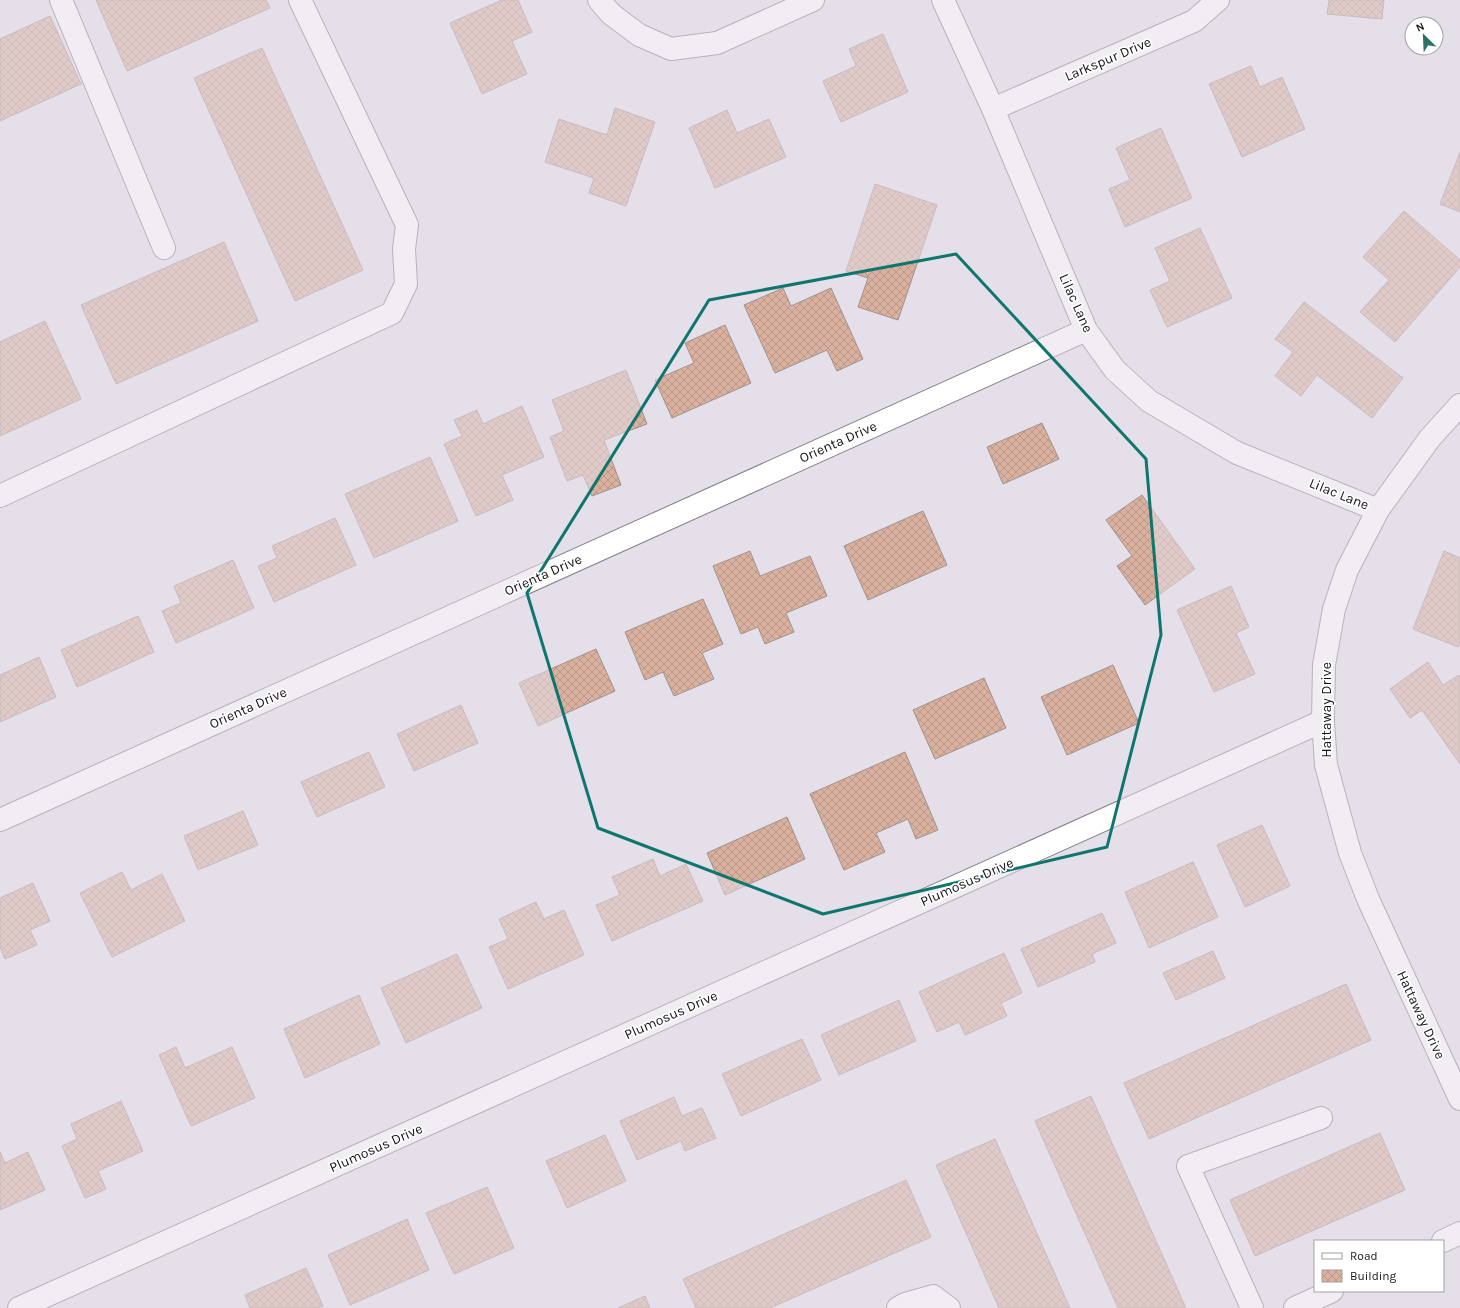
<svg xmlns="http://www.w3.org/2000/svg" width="1460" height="1308" viewBox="0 0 1460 1308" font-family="Karla,sans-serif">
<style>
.building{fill:url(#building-cross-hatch);stroke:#9f928d}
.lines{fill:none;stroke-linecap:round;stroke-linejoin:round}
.minor-casing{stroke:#837d87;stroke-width:24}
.minor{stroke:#fff;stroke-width:22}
.marked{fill:none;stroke:#0f766e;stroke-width:3;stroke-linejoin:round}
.labels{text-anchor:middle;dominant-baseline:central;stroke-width:3.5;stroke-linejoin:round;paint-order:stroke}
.street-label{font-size:14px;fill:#161418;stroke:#fff}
</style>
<defs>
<pattern id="building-cross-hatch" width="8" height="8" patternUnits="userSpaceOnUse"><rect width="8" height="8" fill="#dab19f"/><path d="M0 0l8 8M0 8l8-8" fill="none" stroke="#ba9788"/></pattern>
</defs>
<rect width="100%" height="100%" fill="#e5dfea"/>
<path class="building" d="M96 0H266L270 8 127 71Z
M502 0H518L532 32 512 41 527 74 482 94 450 23Z
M1329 0H1384L1382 19 1327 14Z
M50 16 81 84 0 121V39Z
M883 34 908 92 841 122 823 81 856 66 849 49Z
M262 48 363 270 295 301 194 78Z
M1251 66 1260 87 1282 77 1305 129 1242 157 1209 84Z
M615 108 655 122 626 206 589 193 594 178 545 162 559 119 607 135Z
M727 110 737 133 769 119 786 157 715 188 689 128Z
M1161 128 1192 198 1125 227 1109 189 1130 180 1116 148Z
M1460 152V212L1440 204Z
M875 184 937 205 898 320 858 307 868 278 846 271Z
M1404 211 1460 260V267L1395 342 1360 312 1389 280 1363 257Z
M1200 228 1232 298 1167 327 1150 290 1170 281 1155 248Z
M224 242 258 321 116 384 81 305Z
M783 288 791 306 831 288 863 359 837 371 827 350 775 373 744 305Z
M1304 302 1403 378 1372 418 1317 375 1301 396 1275 376 1293 352 1275 339Z
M45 321 81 399 0 436V342Z
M725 325 751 383 672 418 655 380 694 363 685 343Z
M626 370 647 424 604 440 621 485 592 496 583 475 567 481 550 437 564 431 552 400Z
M522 406 544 457 502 475 513 500 476 516 444 444 462 436 454 420 477 410 483 424Z
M1042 423 1059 459 1003 484 987 447Z
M430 457 458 521 374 558 345 494Z
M1142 495 1195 569 1145 605 1117 566 1132 556 1106 520Z
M923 511 947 565 868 600 844 546Z
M335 518 356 565 274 602 258 566 277 558 272 546Z
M750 551 760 576 810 556 827 596 786 613 794 632 765 644 758 627 741 634 713 566Z
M1444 551 1460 558V642L1458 647 1413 629Z
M233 560 254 608 176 643 162 611 181 603 174 586Z
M1231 586 1249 627 1236 633 1255 674 1214 692 1177 610Z
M703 599 723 644 702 653 714 679 674 696 663 672 645 680 625 632Z
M138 616 154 652 77 687 61 650Z
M596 649 615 691 538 726 519 683Z
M39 657 56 697 0 722V675Z
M1428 662 1443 685 1459 675 1460 677V764L1422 710 1410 718 1390 689Z
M1113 665 1139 723 1067 755 1041 697Z
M984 678 1006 728 935 759 913 710Z
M461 705 478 743 414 771 397 734Z
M369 752 385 787 317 817 301 782Z
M905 752 938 830 916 839 908 819 876 833 885 852 844 870 810 794Z
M243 811 258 845 198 870 184 836Z
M787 817 805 859 725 895 707 853Z
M1262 825 1290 886 1245 907 1217 845Z
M653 859 660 876 686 864 703 901 612 941 596 905 620 895 612 877Z
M1193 862 1218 917 1149 948 1125 892Z
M122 872 131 890 162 874 185 921 112 957 80 893Z
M33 883 50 921 30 930 37 945 5 959 0 947V898Z
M536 902 544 919 564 910 584 955 508 989 489 947 508 939 499 919Z
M1102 913 1116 943 1092 954 1095 962 1038 987 1021 949Z
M1213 951 1225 978 1176 1000 1163 973Z
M1004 953 1022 993 1001 1003 1007 1016 965 1035 959 1022 937 1032 919 992Z
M457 954 482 1008 406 1043 381 988Z
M1346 984 1371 1040 1149 1139 1124 1083Z
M359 995 380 1044 305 1078 284 1029Z
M899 1000 916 1041 839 1075 821 1035Z
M802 1039 821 1080 741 1116 722 1074Z
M176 1047 185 1068 232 1047 255 1098 191 1126 159 1055Z
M1091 1096 1186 1308H1118L1035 1121Z
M674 1097 682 1116 702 1108 716 1138 685 1151 681 1141 637 1160 620 1121Z
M121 1101 143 1151 98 1171 106 1189 85 1198 62 1146 77 1139 71 1124Z
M1380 1133 1405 1190 1255 1256 1230 1200Z
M605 1135 626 1181 567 1208 546 1161Z
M995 1139 1070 1308H999L936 1165Z
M0 1152 5 1163 28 1152 45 1190 0 1210Z
M906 1180 931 1237 770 1308H696L683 1279Z
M487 1187 514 1248 454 1274 426 1213Z
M407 1219 429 1270 350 1305 328 1255Z
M306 1268 323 1306 318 1308H250L245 1295Z
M645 1296 650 1308H618Z"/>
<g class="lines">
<g class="minor-casing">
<path id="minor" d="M61 0 164 248
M599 0 611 14 639 35 671 49 717 43 813 0
M943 0 993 109 1086 330 1115 370 1149 401 1237 453 1378 510
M993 109 1194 21 1218 0
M1460 405 1430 438 1378 510 1347 570 1334 609 1324 665 1323 721 1326 765 1350 853 1368 899 1460 1099
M0 496 392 313 406 284 404 249 407 225 300 0
M0 820 1086 330
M1443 1241 1460 1233
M19 1308 1323 721
M898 1308 905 1304 933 1296 949 1308
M1252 1308 1188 1166 1321 1118
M1295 1308 1332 1291"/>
</g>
<use href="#minor" class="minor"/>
</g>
<path d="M0 0H1460V1308H0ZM956 254 1146 459 1161 635 1107 847 823 914 598 828 527 593 709 300Z" fill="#e5dfea" fill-opacity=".55" fill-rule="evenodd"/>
<path class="marked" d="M956 254 1146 459 1161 635 1107 847 823 914 598 828 527 593 709 300Z"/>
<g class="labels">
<g class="street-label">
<text transform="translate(1108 59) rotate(-23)">Larkspur Drive</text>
<text transform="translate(1076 303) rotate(66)">Lilac Lane</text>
<text transform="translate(838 442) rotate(-24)">Orienta Drive</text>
<text transform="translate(1339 494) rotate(22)">Lilac Lane</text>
<text transform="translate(543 575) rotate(-24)">Orienta Drive</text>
<text transform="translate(248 708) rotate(-24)">Orienta Drive</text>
<text transform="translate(1326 710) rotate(-90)">Hattaway Drive</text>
<text transform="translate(967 882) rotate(-24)">Plumosus Drive</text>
<text transform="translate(671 1015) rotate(-24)">Plumosus Drive</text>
<text transform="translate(1421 1015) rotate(65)">Hattaway Drive</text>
<text transform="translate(376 1148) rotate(-24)">Plumosus Drive</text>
</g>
</g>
<rect x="1314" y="1240" width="130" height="52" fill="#ffffff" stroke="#a2a1a3"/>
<rect x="1322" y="1253" width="20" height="6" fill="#ffffff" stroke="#a2a1a3"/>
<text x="1350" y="1260" font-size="12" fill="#161418">Road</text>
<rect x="1322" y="1270" width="20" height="12" fill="url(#building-cross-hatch)" stroke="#a2a1a3"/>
<text x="1350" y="1280" font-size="12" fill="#161418">Building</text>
<g transform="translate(1424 36) rotate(336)"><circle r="19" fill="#ffffff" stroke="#a2a1a3"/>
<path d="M0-3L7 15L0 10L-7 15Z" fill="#2c7165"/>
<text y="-6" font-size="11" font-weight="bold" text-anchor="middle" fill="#161418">N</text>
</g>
</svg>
